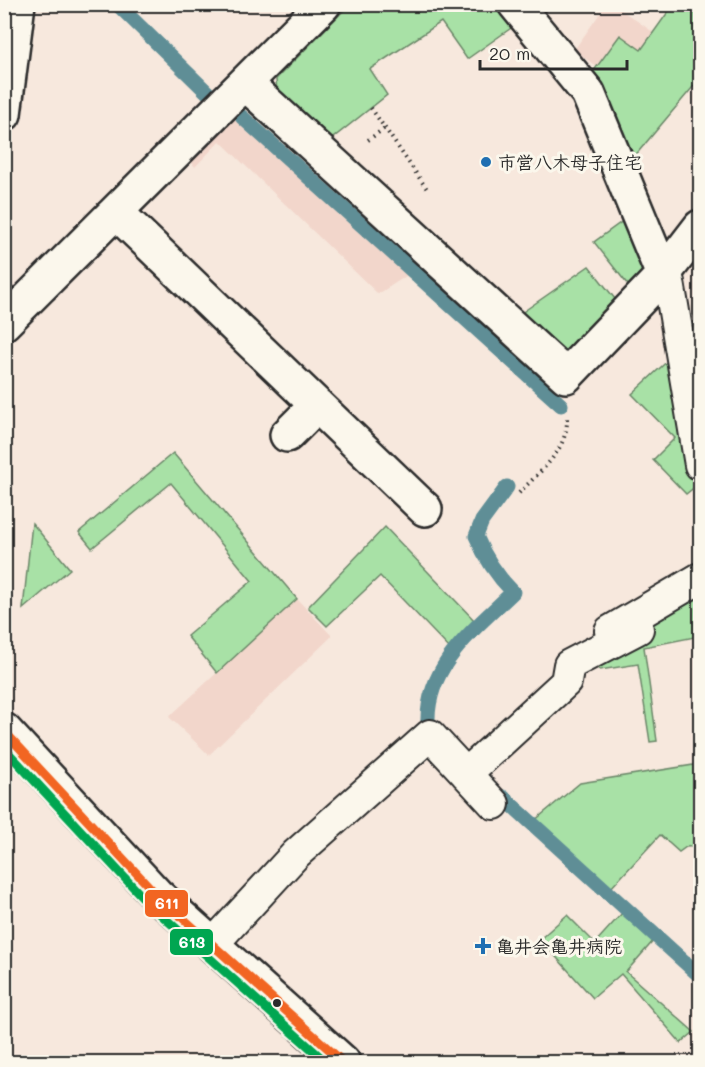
<svg xmlns="http://www.w3.org/2000/svg" width="705" height="1067" viewBox="0 0 705 1067" font-family="Mali,'Klee One',sans-serif">
<style>
.built{fill:#f2d6cb}
.green{fill:#a8e1a6;stroke:#6a8668;stroke-width:1.5}
.lines{fill:none;stroke-linecap:round;stroke-linejoin:round}
.stream{stroke:#5f8e96;stroke-width:15}
.service-casing{stroke:#2b2b2b;stroke-width:34}
.minor-casing{stroke:#2b2b2b;stroke-width:38}
.tertiary-casing{stroke:#2b2b2b;stroke-width:38}
.path{stroke:#2b2b2b;stroke-width:4;stroke-dasharray:1.5 4.5;stroke-linecap:butt}
.service{stroke:#fbf7ec;stroke-width:30}
.minor{stroke:#fbf7ec;stroke-width:33}
.tertiary{stroke:#fbf7ec;stroke-width:33}
.bus-1-casing{stroke:#fbf7ec;stroke-width:14}
.bus-2-casing{stroke:#fbf7ec;stroke-width:14}
.bus-1{stroke:#f26522;stroke-width:9}
.bus-2{stroke:#00a651;stroke-width:9}
.poi-dot{fill:#1f6fb2;stroke:#fbf7ec;stroke-width:2}
.bus-dot{fill:#2b2b2b;stroke:#fbf7ec;stroke-width:2}
.labels{text-anchor:middle;dominant-baseline:central;stroke-width:6;stroke-linejoin:round;paint-order:stroke}
.poi-label{font-size:18px;font-weight:bold;fill:#2b2b2b;stroke:#fbf7ec;text-anchor:start}
.line-badge{stroke:#fbf7ec;stroke-width:2}
.badge-label{font-size:16px;text-anchor:middle;font-weight:bold;fill:#fff}
</style>
<rect width="100%" height="100%" fill="#f7e8dd"/>
<filter id="ink" filterUnits="userSpaceOnUse"><feTurbulence type="fractalNoise" baseFrequency=".0167" numOctaves="2"/><feDisplacementMap in="SourceGraphic" scale="12" xChannelSelector="R" yChannelSelector="G"/><feConvolveMatrix kernelMatrix="1 2 1 2 8 2 1 2 1" color-interpolation-filters="sRGB"/></filter>
<g filter="url(#ink)">
<path class="built" d="M606 5H614L653 32 641 50 619 36 597 67 574 50Z
M230 118 240 119 411 273 378 294 220 141 195 167 189 159Z
M297 599 332 636 209 755 169 717Z"/>
<path class="green" d="M349 5H492L514 26 467 59 441 22 370 69 387 95 329 141 277 96 276 79Z
M673 5H700V56L698 81 628 164 590 76 620 35 641 50Z
M627 218 649 273 632 290 594 242Z
M589 266 619 304 575 352H554L517 316Z
M674 355 696 486 686 494 653 460 675 438 632 394Z
M173 453 297 599 217 673 187 636 252 581 171 483 92 548 79 532Z
M32 523 70 569 23 609Z
M385 527 476 622 451 650 380 576 327 626 308 607Z
M700 590V636L644 647 657 741 650 742 638 664 600 670 593 663 638 623Z
M700 764V846L686 847 679 852 660 835 610 889 534 821 580 783Z
M624 911 655 939 626 972 694 1032 681 1043 621 974 593 998 540 939 567 915 595 943Z"/>
<g class="lines">
<path class="stream" d="M117 4 210 95
M242 117 561 405
M428 723C426 665 476 628 513 592 496 575 485 558 476 536L482 521 507 487
M503 797 700 976"/>
<g class="service-casing">
<path id="service" d="M663 275 669 282 700 465
M610 631 700 578
M466 774 566 682 569 665 638 629
M212 945 296 854 430 735 494 804"/>
</g>
<g class="minor-casing">
<path id="minor" d="M245 83 566 376 663 275 588 93 515 4
M4 114 18 4
M116 212 425 509
M663 275 700 227
M4 323 324 4
M287 435 317 405"/>
</g>
<g class="tertiary-casing">
<path id="tertiary" d="M4 730 157 895 343 1062"/>
</g>
<path class="path" d="M371 108 427 189
M368 140 385 128
M519 493C540 471 568 451 567 418"/>
<use href="#service" class="service"/>
<use href="#minor" class="minor"/>
<use href="#tertiary" class="tertiary"/>
<g class="bus-1-casing">
<path id="bus-1" d="M4 731 157 895 343 1062"/>
</g>
<g class="bus-2-casing">
<path id="bus-2" d="M4 748 149 904 326 1062"/>
</g>
<use href="#bus-1" class="bus-1"/>
<use href="#bus-2" class="bus-2"/>
</g>
</g>
<g class="poi-dot">
<circle cx="486" cy="162" r="6"/>
<path d="M480 937h6v6h6v6h-6v6h-6v-6h-6v-6h6z"/>
</g>
<circle class="bus-dot" cx="277" cy="1003" r="5"/>
<g class="labels">
<g class="poi-label">
<text x="498" y="162">市営八木母子住宅</text>
<text x="496" y="946">亀井会亀井病院</text>
</g>
</g>
<g class="line-badge">
<rect x="144" y="889" width="45" height="29" rx="6" fill="#f26522"/>
<rect x="169" y="928" width="45" height="28" rx="6" fill="#00a651"/>
</g>
<g class="badge-label">
<text x="167" y="909">611</text>
<text x="192" y="948">613</text>
</g>
<rect width="705" height="1067" fill="none" stroke="#fbf7ec" stroke-width="24"/>
<rect x="12" y="12" width="681" height="1043" fill="none" stroke="#2b2b2b" stroke-width="2" filter="url(#ink)"/>
<path d="M480 60v9h147v-9" fill="none" stroke="#2b2b2b" stroke-width="3"/>
<text x="489" y="60" font-size="18" fill="#2b2b2b" stroke="#fbf7ec" stroke-width="4.5" paint-order="stroke">20 m</text>
</svg>
